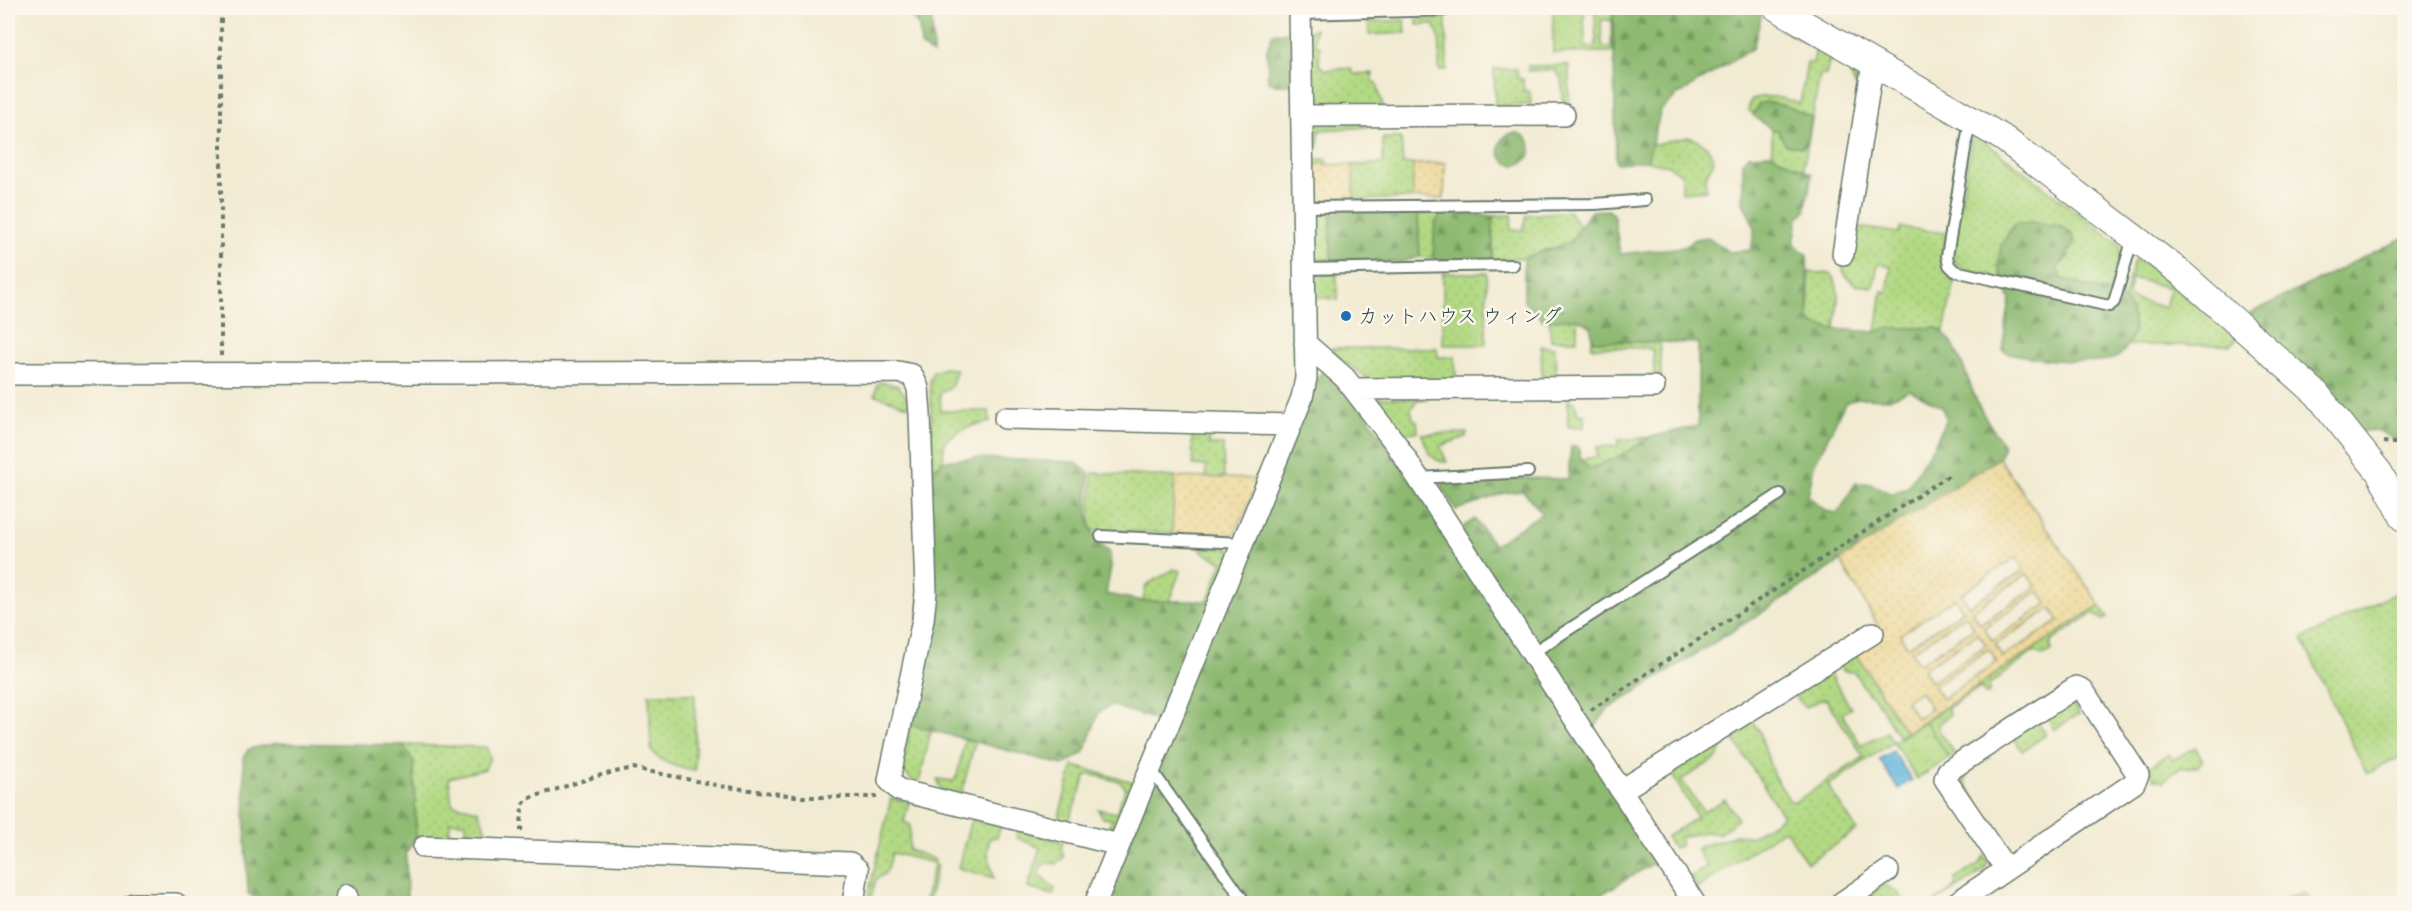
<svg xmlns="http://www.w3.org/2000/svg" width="2412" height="911" viewBox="0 0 2412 911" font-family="Sriracha,'Klee One',sans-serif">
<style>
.grass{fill:url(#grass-dots);stroke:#688b5c;stroke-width:1.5;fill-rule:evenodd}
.forest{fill:url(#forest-firs);stroke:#567b52;stroke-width:1.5;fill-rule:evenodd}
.sand{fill:url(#sand-dots);stroke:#868c69;stroke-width:1.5;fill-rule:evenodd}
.park{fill:url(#park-crowns);stroke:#688b5c;stroke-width:1.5}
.water{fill:#5db4da;stroke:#3e7887;stroke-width:1.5}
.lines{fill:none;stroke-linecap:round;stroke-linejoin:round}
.service-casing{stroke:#697a6c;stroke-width:14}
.minor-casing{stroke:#697a6c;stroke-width:24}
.tertiary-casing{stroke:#697a6c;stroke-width:28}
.path{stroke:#697a6c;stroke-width:4;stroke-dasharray:4.5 4.5;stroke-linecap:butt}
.service{stroke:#fff;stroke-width:10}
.minor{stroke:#fff;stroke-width:21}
.tertiary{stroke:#fff;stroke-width:26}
.poi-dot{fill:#1f6fb2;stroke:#fbf7ec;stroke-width:2}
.labels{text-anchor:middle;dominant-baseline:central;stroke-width:5;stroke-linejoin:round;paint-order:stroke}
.poi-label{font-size:20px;fill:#1f3d34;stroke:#fbf7ec;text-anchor:start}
</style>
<defs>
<pattern id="grass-dots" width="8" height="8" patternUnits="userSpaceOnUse" patternTransform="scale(1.5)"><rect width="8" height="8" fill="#b2d983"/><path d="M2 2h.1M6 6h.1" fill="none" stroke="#99bb72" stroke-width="1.8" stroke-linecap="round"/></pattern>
<pattern id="forest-firs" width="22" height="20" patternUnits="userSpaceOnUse" patternTransform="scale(1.5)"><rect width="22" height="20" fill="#8db971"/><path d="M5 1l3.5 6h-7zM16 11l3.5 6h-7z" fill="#73985e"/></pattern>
<pattern id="sand-dots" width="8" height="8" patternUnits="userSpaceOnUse" patternTransform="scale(1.5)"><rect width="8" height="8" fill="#eeda9e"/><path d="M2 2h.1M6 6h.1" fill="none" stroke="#ccbc89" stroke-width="1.8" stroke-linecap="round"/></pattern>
<pattern id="park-crowns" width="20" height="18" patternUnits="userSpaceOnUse" patternTransform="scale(1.5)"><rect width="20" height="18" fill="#b2d983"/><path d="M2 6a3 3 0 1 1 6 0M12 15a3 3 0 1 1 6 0" fill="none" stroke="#99bb72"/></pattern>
</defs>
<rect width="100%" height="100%" fill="#fbf7ec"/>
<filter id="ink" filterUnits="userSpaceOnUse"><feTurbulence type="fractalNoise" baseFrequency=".0167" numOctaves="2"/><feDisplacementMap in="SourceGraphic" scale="12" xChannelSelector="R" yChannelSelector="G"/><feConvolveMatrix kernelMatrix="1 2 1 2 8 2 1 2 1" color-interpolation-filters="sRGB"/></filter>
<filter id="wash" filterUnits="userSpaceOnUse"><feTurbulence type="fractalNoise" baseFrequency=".008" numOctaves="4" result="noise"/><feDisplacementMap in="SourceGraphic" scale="24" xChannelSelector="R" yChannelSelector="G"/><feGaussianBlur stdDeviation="1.35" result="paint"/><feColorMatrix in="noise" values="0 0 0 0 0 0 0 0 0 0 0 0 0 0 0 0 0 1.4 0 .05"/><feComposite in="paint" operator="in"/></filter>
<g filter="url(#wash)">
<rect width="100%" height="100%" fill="#f2ebd3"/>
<path class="grass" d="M1553 8H1613V52L1553 53ZM1595 10 1596 47H1585L1584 11ZM1601 20H1611V47H1602Z
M1446 18 1447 70H1439C1439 54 1443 37 1433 24L1417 25V19Z
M1405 20 1406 33 1369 35 1368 22Z
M1781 22 1855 64 1863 75 1861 86 1854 85 1850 70 1830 59 1826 75H1820L1803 170 1772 154V130L1748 110 1751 100C1765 92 1786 99 1800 104L1807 63H1813L1816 49 1779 28Z
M1315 29V44L1320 47 1319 65 1326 70 1351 68 1353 74 1373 73V82L1377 83 1383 107 1314 110 1308 105 1310 30Z
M1569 65V103H1563L1562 80 1555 70 1528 71V66Z
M1494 69H1517L1518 79H1523L1524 91H1530L1531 105H1495Z
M1370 122 1371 127 1319 130 1318 148H1312V159H1327V165L1309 164 1308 130 1313 124Z
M1976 135 2120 245V256L2109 295 2061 278 2057 269 2069 256 2004 278 1964 269 1954 261 1953 249 1972 137Z
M1688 137C1703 142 1709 145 1714 161L1705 178 1706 190 1682 192V175L1668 165 1647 161 1650 145Z
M1383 138H1401L1403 164H1413V198L1354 200 1353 165 1383 164Z
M1569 211 1581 228 1570 242 1524 258 1490 260 1493 257V216L1512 215 1511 230H1523L1526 215Z
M1442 213 1435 223 1433 258 1420 257 1418 214Z
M1316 214H1331V262H1316L1310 255 1311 218Z
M1858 227 1899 233 1900 227 1946 233 1941 262 1951 274 1954 285 1944 331 1937 328H1886L1876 332 1882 291 1887 292 1891 266 1878 264 1873 287 1856 285 1843 273V264L1852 259Z
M2134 260 2141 261 2236 335V340L2229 345H2128L2134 326 2123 300ZM2132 278 2170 288 2165 308 2127 297Z
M1809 272 1831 274C1843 288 1836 312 1835 329L1815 325 1809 320Z
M1337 273 1338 300 1311 296 1310 275Z
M1443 273H1487L1486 345H1443Z
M1549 319H1577V340H1551Z
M1592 341 1660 343 1661 383 1611 381 1608 375 1643 377 1654 375 1653 351 1648 348 1591 347Z
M1541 346 1555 347 1556 376 1587 378 1542 381Z
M1332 348H1437L1438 357H1455L1456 381 1372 384C1362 368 1339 365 1332 348Z
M944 368 957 369 951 387 940 393 941 411H989L990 422C972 425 958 429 944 442L943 461 933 469 930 380 933 372Z
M882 382 898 386 910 401 908 406 875 395 877 384Z
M1379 398 1428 399 1417 400 1411 409 1413 419 1417 421 1418 432 1403 433 1379 402Z
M1568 400 1575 402 1578 414 1584 415V427H1568Z
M1196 430 1208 431 1209 445H1223L1224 478 1206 477V466L1193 465 1192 438Z
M1467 433 1466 437 1440 446 1447 462C1431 463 1426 447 1422 434Z
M1651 437 1618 457 1590 469 1581 459 1597 457V447L1618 446V440Z
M1092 473 1175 477 1172 533 1090 530Z
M1202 548H1227L1232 551 1213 601 1207 602 1223 562 1201 551Z
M1174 569 1180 571 1169 602 1143 601 1146 585Z
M2404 589V645L2400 647 2404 657V755L2367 774 2302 639Z
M2100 605 2108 617 2103 620 2093 613 2051 642V652L2042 656 2035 651 1989 685V693L1986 695 1980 687 1948 708 1949 715 1938 724 1939 731 1955 754 1949 758 1925 721Z
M1856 654 1906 733 1899 737 1873 695H1869L1854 672 1842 671 1839 664Z
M1828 671 1851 708 1842 714 1861 745 1887 732 1893 742 1828 786 1857 830 1807 863 1785 829 1697 888 1690 877 1707 866 1696 849C1711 841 1723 842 1737 834L1751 837 1783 816 1730 734 1751 721 1759 730 1773 774 1790 801 1795 802 1864 757 1825 698 1805 707 1792 693Z
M649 694H695V770C677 768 663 764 651 751Z
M2070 700 2079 714 2054 730 2046 716Z
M2038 721 2046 735 2022 751 2013 737Z
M911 725 931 730 920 780 913 782 902 769Z
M965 739 975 742 961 795 942 792 937 779 953 781 957 776Z
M1720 740 1723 747 1717 758 1681 780 1704 812 1725 799 1738 819 1719 834 1706 832 1680 837V846L1673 848 1666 837 1697 817 1670 771Z
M403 745 486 747 490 758 485 769 449 778 452 804 478 810 487 833 511 834 512 841 467 839 466 822H450L449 838H416L414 762Z
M2195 747 2203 760 2197 767 2180 768 2163 781 2154 779 2149 767 2169 754 2173 760Z
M1987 754 1989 757 1968 772 1965 782 1982 810 1979 812 1962 784 1964 769Z
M1073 766 1134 782 1114 831H1104L1113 819 1102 818 1098 809 1116 813 1126 788 1120 782 1090 774 1086 776 1068 823 1058 820Z
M891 798 909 802 904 822 910 825 909 850 934 859V863L892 853C889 865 889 874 876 879L870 903 866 904Z
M971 819 1001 826 997 837 990 838C985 854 991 863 994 878L958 868Z
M1018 830 1063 842 1061 849 1064 857 1057 864 1047 862 1041 867 1039 875 1055 889 1053 895 1028 888 1040 848 1016 837Z
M1984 856 1988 862 1985 870 1933 903 1956 886 1955 879 1980 863Z
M934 865 937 866 928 903H924Z
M1884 885 1897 891 1905 903 1855 904Z
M2305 893 2313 903H2279L2288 898Z"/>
<path class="forest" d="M903 8 932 9 933 54 921 46 919 26Z
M1613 8H1761V17L1753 48 1676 96 1661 110 1647 161 1616 163Z
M1292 32 1293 85H1276L1268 81 1267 49 1273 33Z
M1766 102 1787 106 1811 117 1807 144 1803 147 1785 145 1778 130H1772L1753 115 1759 104Z
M1499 149a16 16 0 1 1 32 0a16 16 0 1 1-32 0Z
M1772 154 1812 174 1805 212 1798 218 1794 245 1807 254 1809 320 1815 325 1835 329 1875 332 1886 328H1937C1956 336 1969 384 1977 402 1984 417 1995 432 2004 446L1999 458 1769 608 1608 709 1596 725 1588 747 1656 853 1655 862 1587 903H1104L1173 726 1111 705 1099 712 1084 753 1063 765 911 725 929 476 943 461 974 458 1075 462 1089 473C1088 506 1081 529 1110 553L1111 567 1106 594 1143 601H1213L1312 385 1322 372 1331 373 1351 392 1449 536 1475 519 1494 545 1542 513 1523 491 1505 493 1456 510 1441 486 1444 482 1530 478 1568 479 1571 447 1578 446 1581 459 1590 469 1618 457 1651 437 1698 426V343L1592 341 1591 326 1577 319 1543 320 1524 301V258L1570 242 1591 211 1609 210 1614 216 1620 254 1684 247 1694 239 1708 237 1729 252 1751 250 1755 228 1743 202V162L1748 155ZM1910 390 1942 407 1946 419 1934 445 1907 488 1890 494C1879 486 1870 482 1856 483 1848 493 1846 504 1837 513L1826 511 1808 496 1814 466 1845 403 1858 398 1889 399Z
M1344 210H1412L1418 214 1420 257 1401 262H1331V214Z
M1442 213 1493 216V257L1490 260 1441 262 1433 258 1435 223Z
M2034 222 2059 226 2072 233 2075 243 2057 269 2060 278C2079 285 2105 289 2122 299 2129 304 2133 315 2134 323 2135 333 2127 350 2119 356 2104 367 2018 359 2002 350L2010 300 1998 266 2001 245 2015 223Z
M2404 237V444L2379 431 2360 432 2249 314Z
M278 743 403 745 414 762 416 838 406 853 407 903H255L256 898 248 894 243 758 249 749Z"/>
<path class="sand" d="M1445 163 1444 199 1413 198V164Z
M1309 164 1353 165 1354 200 1317 201 1311 198Z
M1999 458 2100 605 1906 733 1855 652 1883 634 1840 560ZM2016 557 2024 570 1969 606 1961 594ZM2027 574 2036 587 1980 624 1972 611ZM2039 591 2047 604 1992 641 1984 628ZM1955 598 1963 611 1908 647 1900 635ZM2051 608 2059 621 2003 657 1995 645ZM1966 615 1974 628 1919 664 1911 652ZM1978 633 1986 645 1931 682 1923 669ZM1989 649 1997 662 1942 699 1934 686ZM1920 691 1931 709 1917 718 1906 701Z
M1175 477 1260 479 1235 534 1229 536 1172 533Z"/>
<path class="park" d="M1925 721 1949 758 1917 779 1893 742Z"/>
<path class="water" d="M1893 751 1912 780 1898 789 1879 759Z"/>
</g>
<g filter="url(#ink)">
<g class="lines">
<g class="service-casing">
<path id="service" d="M1300 14 1446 10
M1970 120 1947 256 1949 265 1955 271 2109 306 2114 302 2133 238
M1303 207 1595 204 1645 200
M1304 269 1513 265
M1418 478 1528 472
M1101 536 1242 543
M1532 653 1780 494
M1151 769 1246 904"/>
</g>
<g class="minor-casing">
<path id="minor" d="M1302 116 1564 115
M1843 254 1873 62
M1305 343 1345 378 1396 444 1695 904
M8 374 898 372 912 375 918 388 920 414 926 592 923 620 889 780 899 790 1119 845
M1354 389 1654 387
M1005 418 1291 425
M1622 790 1873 633
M424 847 850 863 858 870 853 904
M133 904H176
M345 904 347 895
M1095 904 1302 398 1306 378 1300 8
M1840 904 1888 871
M1955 904 2134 783 2138 775 2083 690 2076 687 1948 771 1945 779 2006 869"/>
</g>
<g class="tertiary-casing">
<path id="tertiary" d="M1777 8 2003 138 2181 273 2317 394 2379 472 2404 518"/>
</g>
<path class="path" d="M221 356V8
M2383 442 2404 444
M1591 710 1951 474
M521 831 522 806 527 799 597 776 633 768 720 786 802 797H877"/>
<use href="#service" class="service"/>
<use href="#minor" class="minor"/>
<use href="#tertiary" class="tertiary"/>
</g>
</g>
<circle class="poi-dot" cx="1346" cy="316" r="6"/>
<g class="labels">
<g class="poi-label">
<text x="1358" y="316">カットハウス ウィング</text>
</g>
</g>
<rect width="2412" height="911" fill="none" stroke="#fbf7ec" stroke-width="30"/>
</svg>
